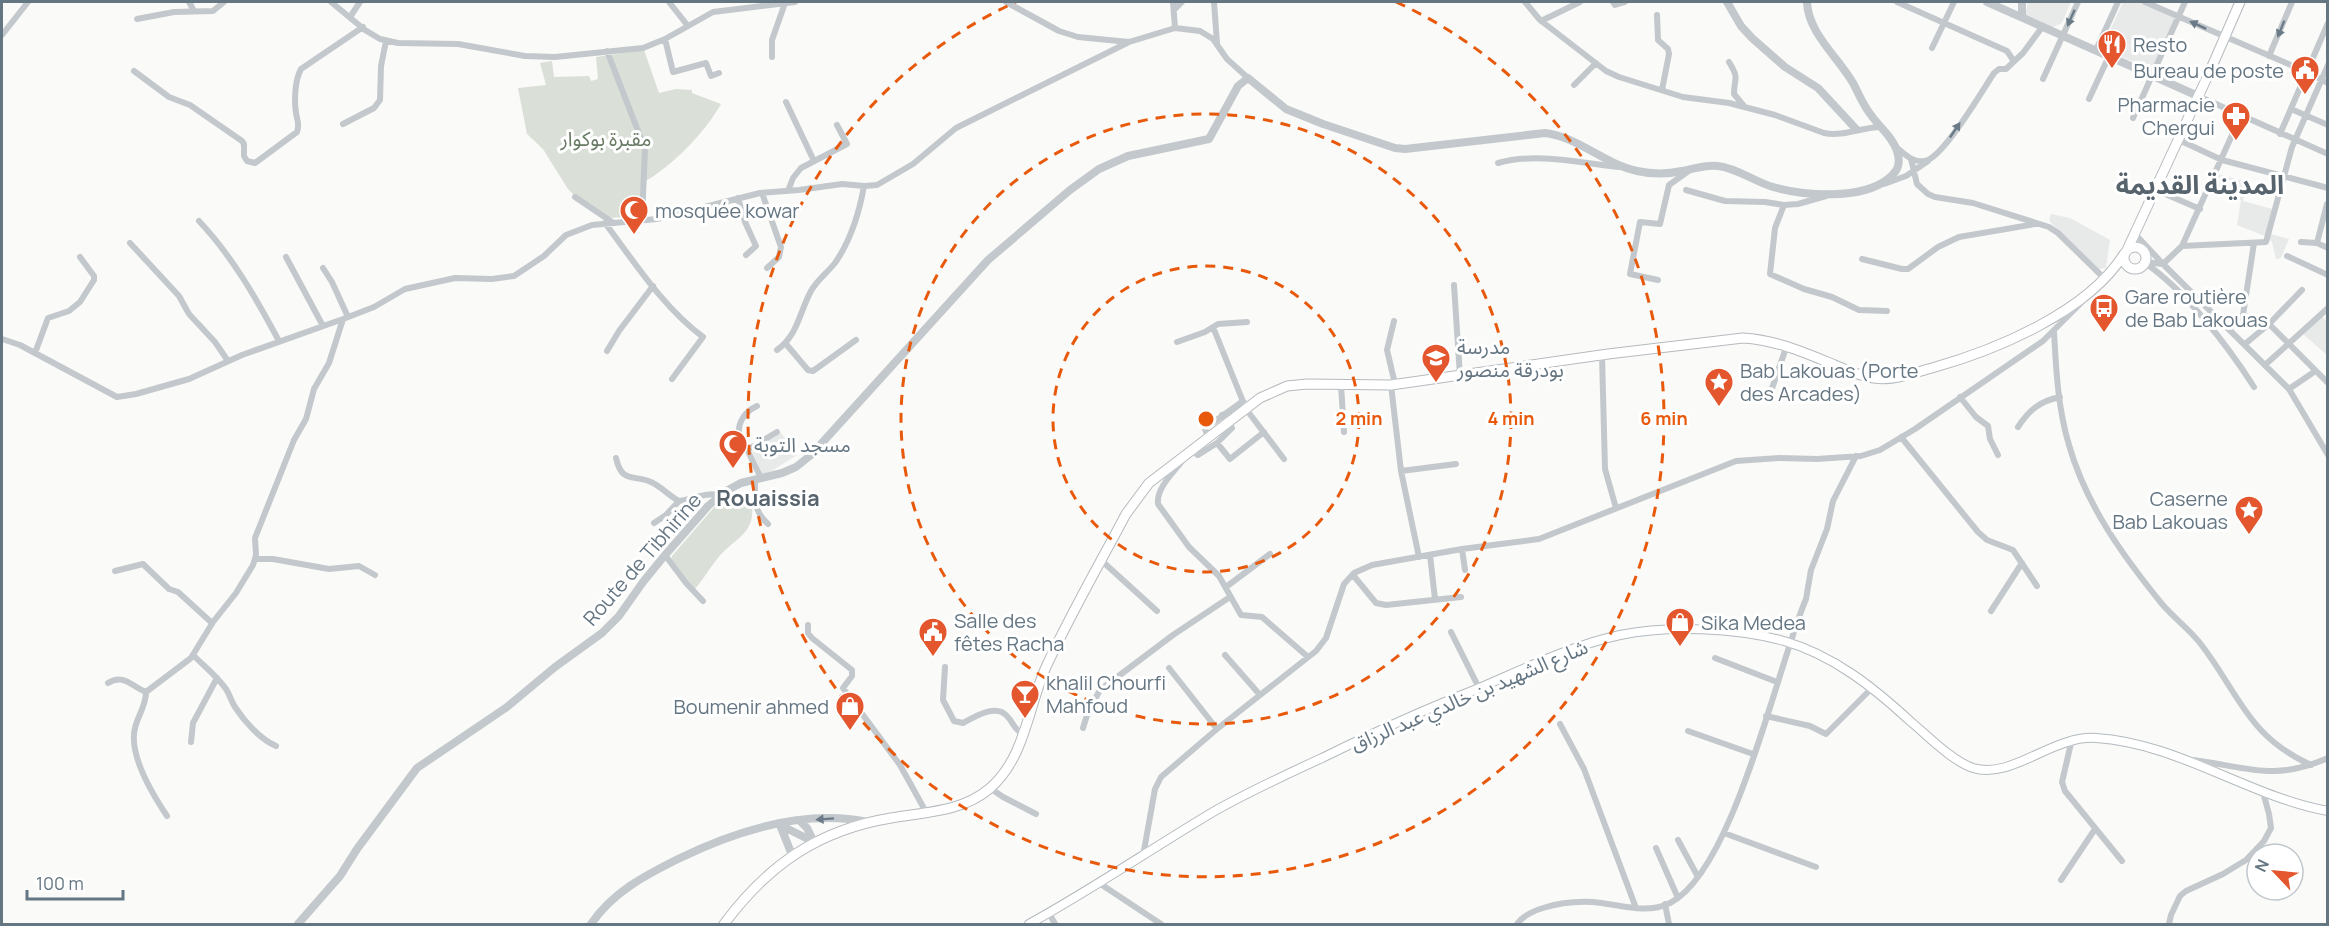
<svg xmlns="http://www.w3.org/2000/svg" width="2329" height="926" viewBox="0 0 2329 926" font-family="Manrope,'Noto Sans Arabic',sans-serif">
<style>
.built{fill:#e8e9e9}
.green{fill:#dadfd7}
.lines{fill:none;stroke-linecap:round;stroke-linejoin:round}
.secondary-casing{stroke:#b3babf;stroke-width:10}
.primary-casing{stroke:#b5babe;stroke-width:11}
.minor{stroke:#c3c8cc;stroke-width:6}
.tertiary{stroke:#c3c8cc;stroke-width:8}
.secondary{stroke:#fff;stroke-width:8}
.primary{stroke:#fff;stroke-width:9}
.oneway{fill:#6a7a87}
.ring{fill:none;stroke:#e8590c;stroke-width:3;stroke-dasharray:10 8}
.labels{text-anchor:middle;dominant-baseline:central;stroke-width:6;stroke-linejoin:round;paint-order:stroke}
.poi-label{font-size:20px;fill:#657683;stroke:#fff;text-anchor:start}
.park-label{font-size:20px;fill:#687a64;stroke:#fff}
.street-label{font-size:20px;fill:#657683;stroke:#fff}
.quarter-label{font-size:22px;font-weight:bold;fill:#57646e;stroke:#fff}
.district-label{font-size:26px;font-weight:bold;fill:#57646e;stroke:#fff}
.centre{fill:#e8590c;stroke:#fff;stroke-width:3}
.ring-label{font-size:18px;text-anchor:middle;font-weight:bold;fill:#e8590c;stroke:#fff;stroke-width:6;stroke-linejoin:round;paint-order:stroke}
</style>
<rect width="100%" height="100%" fill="#fafaf8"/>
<path class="built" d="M2028 2H2071L2062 23 2051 28 2025 17Z
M2123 2H2152L2178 14 2152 70 2102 48Z
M2217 174 2247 182 2243 201 2276 210 2271 234 2289 239 2281 258 2276 259 2272 242 2267 237 2237 225 2241 200 2211 193Z
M2051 214 2070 218 2110 240 2106 268 2099 269 2051 223 2049 220Z
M2322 316 2327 322V355L2303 334Z
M781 433 797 455 770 472 762 474 752 451Z"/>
<path class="green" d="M644 50 659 93 676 89 692 90V93L721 104C703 135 674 164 643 183L641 216 609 218 578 199 568 189 543 149 527 134 518 88 546 85 540 63 552 61 554 77 589 76 591 81 598 79 596 57Z
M729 494 751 497C758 536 736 535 717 559 709 569 703 580 694 590L671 560 672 556 716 505Z"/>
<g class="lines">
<g class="secondary-casing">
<path id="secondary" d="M1029 924C1091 890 1151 849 1213 812 1248 792 1285 775 1322 758 1371 734 1421 711 1472 691 1520 671 1569 646 1620 635 1669 625 1736 628 1784 641 1833 655 1873 687 1910 721 1927 735 1952 761 1973 768 2012 780 2052 735 2096 738 2178 743 2247 796 2328 811"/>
</g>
<g class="primary-casing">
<path id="primary" d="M2124 258a11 11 0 1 1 22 0a11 11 0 1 1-22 0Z
M2128 248 2210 71 2240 2
M724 924C768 865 818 830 891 818 924 812 962 812 989 789 1025 759 1028 707 1046 667 1070 615 1099 565 1126 514L1149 483 1260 398 1287 386 1307 384 1391 385 1608 354 1743 338C1775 340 1801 351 1830 363 1844 369 1859 376 1874 378 1893 381 1913 373 1932 368 1996 350 2088 312 2124 254"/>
</g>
<path class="minor" d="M189 2 194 11
M331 2 365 30 380 39 398 43 458 44 525 56 555 57 643 48 665 39 713 12 795 2
M669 2 688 26
M1006 2 1059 31 1078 37 1129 42 1175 28 1200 31 1213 39 1227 59 1248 78
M1173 2 1175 28
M1214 2 1217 43
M1525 2 1540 20 1606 71 1619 77 1683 97 1729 103 1775 115 1824 133C1843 137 1862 127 1881 127
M1613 2 1615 5 1625 2
M1897 2 2007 51 2013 60
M2145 2 2307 72 2328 83
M1174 10 1182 2
M1657 15 1658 40 1668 49 1669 54 1662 90
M350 17 360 2
M137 19 174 12 213 11 224 2
M1541 21 1580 2
M2 35 28 2
M665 39 673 72 706 63 711 76 719 73
M1932 48 1954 2
M2096 50 2118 2
M607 51 645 149 642 220
M2269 56 2292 2
M772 57V40L785 3
M1729 62C1740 80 1734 77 1734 94L1744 106
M134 71 169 97 190 105 242 141 244 144V156L247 161 255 163 297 132C300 124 297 120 296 113 294 99 295 80 301 69L363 27
M2043 79 2078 2
M1574 85 1596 63
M2198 96 2328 154
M2089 99 2109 56
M786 102 814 161
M2291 109 2328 125
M2133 118 2185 2
M343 124 374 108 380 100 381 66 386 41
M2280 134 2328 23
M2179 140 2222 160 2328 188
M1896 147C1904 154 1913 163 1925 161 1943 158 1982 91 1994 73L1999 69H2006L2023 53 2043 26
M1911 159 1917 184 1928 194 1935 197 1973 203 2049 227 2058 233 2105 279 2104 280
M1498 163C1537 152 1580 163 1619 167
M1884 184 1906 176 1928 161
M1686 190 1725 201 1765 202 1784 205 1798 204 1826 196
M2156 190 2200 209
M788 191 793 178 801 168 847 144 837 125
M762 193 781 247 779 257 767 268
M575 197 612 222
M738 198 745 222 756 246 746 255
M1784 205 1775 228 1770 274 1804 289 1832 297 1859 310 1887 311
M199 221C232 256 256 298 279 341
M605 223C635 263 663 307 703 337L672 379
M2135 234 2163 264 2182 246 2241 115
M2301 242 2317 243 2328 248
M130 243 179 296 189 314 215 342 228 361
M2317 243 2327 204
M2182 246 2266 242 2292 147 2328 65
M2287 256 2328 275
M286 257 323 326
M1862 259 1902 269H1908L1938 247 1959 237 2035 224
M2145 262 2163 264 2289 389 2328 455
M2145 263C2185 290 2228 346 2254 387
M323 268 332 282 348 317
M1658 280 1630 274 1640 222 1660 224 1669 185 1690 170
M1454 285 1460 376
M2243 315 2269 324 2328 383
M1394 321 1387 350 1395 384
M1213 327 1246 409 1284 459
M2229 329 2243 315 2254 243
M2054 332C2056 369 2058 409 2069 445 2086 505 2123 556 2162 604 2174 618 2189 629 2200 643 2239 693 2247 736 2311 765
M2 339 20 345 117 397 136 394 189 379 242 355 343 319 374 307 405 289 455 278 492 279 514 276 544 256 566 235 592 225 657 219 760 193 799 190 842 184 864 186 877 185 913 164 956 128 1129 42
M1177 342 1205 332 1218 324 1247 322
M786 344 808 370 813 371 856 340
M2245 344 2269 324 2302 290
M777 350C798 335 799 313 811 291 817 280 827 273 835 263 851 240 859 214 864 186
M607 351 619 331 653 286
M35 353 48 318 69 311 80 302 94 280V276L80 257
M1602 355 1605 469 1616 508
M2265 365 2328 308
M1341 385 1344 432
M1391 385 1401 471 1419 557
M2289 389 2314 372
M1769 397 1787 345
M1960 397 1976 417 1988 426 1990 439 1998 455
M757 406C746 411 738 421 739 433L761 478
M2018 427C2029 410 2040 401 2060 397
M1208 437 1205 429 1207 427 1243 401
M1901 437 1978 532 1987 540 2013 550 2037 586
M1217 443 1230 459 1264 432
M747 450 777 432
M1190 452 1191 450 1198 455 1217 443 1232 428 1222 415
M616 458C622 484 633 474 651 482 662 487 669 496 679 501 696 499 703 492 721 495
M1183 460C1174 472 1156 488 1158 504L1189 547 1219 576 1241 615 1262 617 1308 657
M1401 471 1456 464
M755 479C755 497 753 511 768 524
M654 523 666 515 679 501
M1462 549 1465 570
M665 555 686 583 703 601
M1430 555 1435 599
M255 559H273L329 569 359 566 375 575
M1102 561 1157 611
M115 571 143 564 169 589 178 592 212 623
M1353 575 1376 603 1386 605 1461 597
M1226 587 1270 554
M1991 611 2022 563
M808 625V633L812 638 852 670V676L843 688 900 765 926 812
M1451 632 1479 688
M193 655C204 666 217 676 226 689 230 695 231 701 235 707 244 721 260 739 276 746
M1225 655 1260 695
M1715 658 1777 682
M945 667 943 700 954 721 963 723C974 717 996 703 1007 716 1014 723 1013 729 1023 734
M1169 668 1217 729
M108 683C124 673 132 687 146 692
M1766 716 1810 726 1826 734 1872 688
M1560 724 1584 769 1636 908
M1083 728 1088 712 1100 690 1173 635 1230 597
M1688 731 1753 754
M2072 739 2062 782 2065 791 2122 861
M191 742 193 723 217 678
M2193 760C2248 767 2273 782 2328 758
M990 788 1003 797 1036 814
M167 816C153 795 128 755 135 728 138 715 146 706 146 692L191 658 213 622 236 593 253 565 256 555 255 538 294 440 306 419 314 389 329 363 343 319
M1724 833 1816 867
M1678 840 1698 877
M1656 848 1678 898
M1143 856 1155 789 1161 777 1217 729 1316 651 1326 638 1344 584 1354 573 1372 565 1462 549 1539 539 1736 461 1779 458 1817 459 1861 456 1880 450 1915 429 2043 341 2084 300
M2061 880 2095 829
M1099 883 1161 924
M1665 904 1669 924
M1049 913 1055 924
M1517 924C1523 916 1533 911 1543 908 1559 903 1576 901 1593 902 1618 904 1646 915 1670 903 1734 871 1777 667 1806 599L1811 570 1827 529 1833 501 1856 456
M2169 924 2171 915 2180 896 2186 891 2223 874 2246 860 2264 841 2271 828 2269 814 2263 792"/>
<path class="tertiary" d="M1727 2 1741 26 1752 38 1785 67 1818 88 1856 129
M1987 2 2198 96
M2022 17V2
M800 821 807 828 814 842
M780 825 814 842
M780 825 792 855
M298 924 340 876 357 849 417 768 507 707 555 667 602 633 619 616 643 582 665 555 708 506 726 491 741 483 782 473 796 467 811 455 988 260 1070 190 1099 169 1128 156 1209 139 1238 86 1248 78 1286 109 1323 124 1395 148 1405 149 1545 133C1579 137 1604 164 1637 171 1651 174 1668 174 1682 171 1694 169 1706 164 1718 166 1737 168 1755 182 1773 187 1805 196 1861 200 1888 179 1898 171 1901 164 1897 151 1892 136 1880 128 1871 115 1863 105 1859 94 1853 83 1838 57 1808 33 1807 2
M591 924C613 892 644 876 678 859 735 831 805 809 868 822"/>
<use href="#secondary" class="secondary"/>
<use href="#primary" class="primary"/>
</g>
<defs><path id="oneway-solid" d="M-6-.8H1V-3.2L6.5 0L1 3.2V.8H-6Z" transform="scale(1.5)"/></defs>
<g class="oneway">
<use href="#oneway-solid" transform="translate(2071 18) rotate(114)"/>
<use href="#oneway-solid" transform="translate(2198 25) rotate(-155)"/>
<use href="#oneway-solid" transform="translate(2281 29) rotate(112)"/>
<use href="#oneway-solid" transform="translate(1955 130) rotate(-56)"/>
<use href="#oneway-solid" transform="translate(825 819) rotate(176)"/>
</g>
<g class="ring">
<circle cx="1206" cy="419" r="153"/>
<circle cx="1206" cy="419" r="305"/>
<path d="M1396 2A458 458 0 1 1 1016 2"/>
</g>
<defs>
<g id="restaurant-pin" transform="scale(1.5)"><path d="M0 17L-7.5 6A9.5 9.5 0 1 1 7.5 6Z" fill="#e4572e" stroke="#fff"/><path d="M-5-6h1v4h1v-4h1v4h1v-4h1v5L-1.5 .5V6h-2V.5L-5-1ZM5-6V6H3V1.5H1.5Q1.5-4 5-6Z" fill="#fff"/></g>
<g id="civic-pin" transform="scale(1.5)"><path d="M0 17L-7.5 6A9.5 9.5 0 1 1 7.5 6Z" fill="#e4572e" stroke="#fff"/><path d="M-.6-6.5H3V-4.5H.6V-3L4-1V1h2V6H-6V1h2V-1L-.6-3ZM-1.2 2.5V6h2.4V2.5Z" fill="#fff"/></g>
<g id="pharmacy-pin" transform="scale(1.5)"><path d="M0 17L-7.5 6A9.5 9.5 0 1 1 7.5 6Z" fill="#e4572e" stroke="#fff"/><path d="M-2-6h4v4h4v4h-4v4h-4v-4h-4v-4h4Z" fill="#fff"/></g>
<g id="mosque-pin" transform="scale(1.5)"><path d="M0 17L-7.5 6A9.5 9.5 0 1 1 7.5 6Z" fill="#e4572e" stroke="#fff"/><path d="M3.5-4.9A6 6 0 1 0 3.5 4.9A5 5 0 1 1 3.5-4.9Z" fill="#fff"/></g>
<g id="bus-pin" transform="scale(1.5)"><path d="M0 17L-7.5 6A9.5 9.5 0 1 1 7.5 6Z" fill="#e4572e" stroke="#fff"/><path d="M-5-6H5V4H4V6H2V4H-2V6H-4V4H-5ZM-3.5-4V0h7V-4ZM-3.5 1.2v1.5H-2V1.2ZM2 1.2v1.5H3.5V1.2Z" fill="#fff"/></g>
<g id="school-pin" transform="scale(1.5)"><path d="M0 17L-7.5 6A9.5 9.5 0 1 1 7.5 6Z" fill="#e4572e" stroke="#fff"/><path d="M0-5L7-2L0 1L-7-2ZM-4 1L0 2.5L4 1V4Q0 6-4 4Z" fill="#fff"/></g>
<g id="sight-pin" transform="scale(1.5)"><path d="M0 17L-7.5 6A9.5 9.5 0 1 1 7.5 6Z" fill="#e4572e" stroke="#fff"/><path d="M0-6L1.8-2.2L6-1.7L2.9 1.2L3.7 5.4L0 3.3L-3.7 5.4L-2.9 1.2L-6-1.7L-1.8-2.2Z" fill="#fff"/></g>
<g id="shop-pin" transform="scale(1.5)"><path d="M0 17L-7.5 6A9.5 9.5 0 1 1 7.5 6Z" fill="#e4572e" stroke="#fff"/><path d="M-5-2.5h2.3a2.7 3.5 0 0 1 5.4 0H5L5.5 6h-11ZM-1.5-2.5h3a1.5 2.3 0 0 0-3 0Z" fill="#fff"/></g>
<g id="bar-pin" transform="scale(1.5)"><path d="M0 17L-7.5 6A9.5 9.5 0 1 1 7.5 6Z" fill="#e4572e" stroke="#fff"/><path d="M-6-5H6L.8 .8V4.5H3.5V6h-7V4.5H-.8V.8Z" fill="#fff"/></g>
</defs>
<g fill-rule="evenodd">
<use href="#restaurant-pin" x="2112" y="44"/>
<use href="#civic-pin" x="2305" y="70"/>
<use href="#pharmacy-pin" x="2236" y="116"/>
<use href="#mosque-pin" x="634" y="210"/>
<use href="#bus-pin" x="2104" y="308"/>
<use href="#school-pin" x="1436" y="358"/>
<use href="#sight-pin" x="1719" y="382"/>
<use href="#mosque-pin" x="733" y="444"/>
<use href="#sight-pin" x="2249" y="510"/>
<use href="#shop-pin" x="1680" y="622"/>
<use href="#civic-pin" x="933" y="632"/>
<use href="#bar-pin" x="1025" y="694"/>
<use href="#shop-pin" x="850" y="706"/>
</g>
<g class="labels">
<g class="poi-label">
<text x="2133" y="44">Resto</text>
<text x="2284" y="70" text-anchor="end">Bureau de poste</text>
<text x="2215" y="104" text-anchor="end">Pharmacie<tspan x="2215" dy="23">Chergui</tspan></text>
<text x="655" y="210">mosquée kowar</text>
<text x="2125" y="296">Gare routière<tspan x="2125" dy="23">de Bab Lakouas</tspan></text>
<text x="1457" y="346">مدرسة<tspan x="1457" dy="23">بودرقة منصور</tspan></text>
<text x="1740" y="370">Bab Lakouas (Porte<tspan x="1740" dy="23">des Arcades)</tspan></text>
<text x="754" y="444">مسجد التوبة</text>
<text x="2228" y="498" text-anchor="end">Caserne<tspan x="2228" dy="23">Bab Lakouas</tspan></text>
<text x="954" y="620">Salle des<tspan x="954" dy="23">fêtes Racha</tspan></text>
<text x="1701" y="622">Sika Medea</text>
<text x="1046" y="682">khalil Chourfi<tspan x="1046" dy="23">Mahfoud</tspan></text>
<text x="829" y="706" text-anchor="end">Boumenir ahmed</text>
</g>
<g class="park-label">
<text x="606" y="138">مقبرة بوكوار</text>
</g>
<g class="street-label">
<text transform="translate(642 559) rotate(-49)">Route de Tibhirine</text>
<text transform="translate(1469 695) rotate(-23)">شارع الشهيد بن خالدي عبد الرزاق</text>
</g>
<g class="quarter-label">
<text x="768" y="498">Rouaissia</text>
</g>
<g class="district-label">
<text x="2200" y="184">المدينة القديمة</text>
</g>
</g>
<circle cx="1206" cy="419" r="9" class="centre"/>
<g class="ring-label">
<text x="1359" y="425">2 min</text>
<text x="1511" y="425">4 min</text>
<text x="1664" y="425">6 min</text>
</g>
<rect width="2329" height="926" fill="none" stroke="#657683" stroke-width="6"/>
<g transform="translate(2275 872) rotate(296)"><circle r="28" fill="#ffffff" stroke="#c1c8cd" stroke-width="1.5"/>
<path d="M0-4.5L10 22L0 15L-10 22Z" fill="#e4572e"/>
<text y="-9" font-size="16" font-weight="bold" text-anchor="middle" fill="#657683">N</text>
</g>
<path d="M27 890v9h96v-9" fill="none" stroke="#657683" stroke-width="3"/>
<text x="36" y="890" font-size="18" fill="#657683" stroke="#ffffff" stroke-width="4.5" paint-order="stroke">100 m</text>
</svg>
